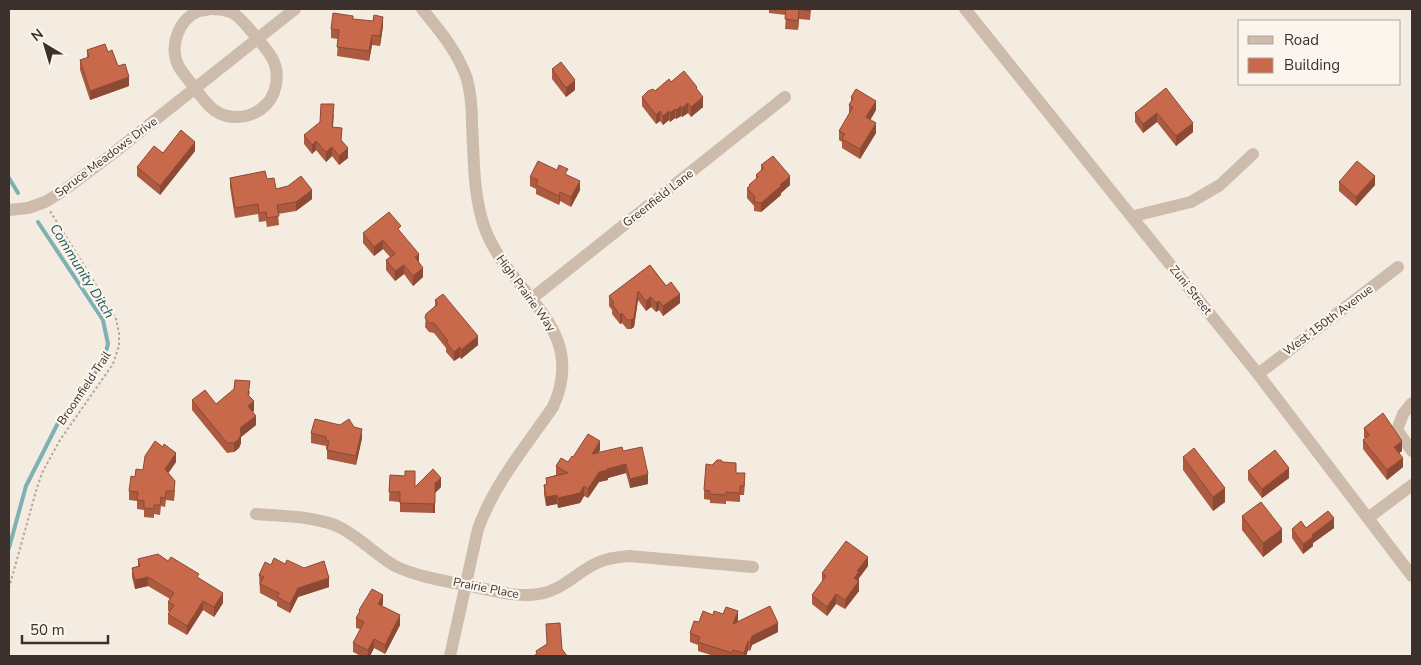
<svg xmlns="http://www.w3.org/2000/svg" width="1421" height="665" viewBox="0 0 1421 665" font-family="'Nunito Sans',sans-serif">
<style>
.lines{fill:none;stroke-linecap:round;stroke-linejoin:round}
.stream{stroke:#7fb0b2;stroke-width:4}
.path{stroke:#b9a596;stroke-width:2;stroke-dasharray:2.5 2.5;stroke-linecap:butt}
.minor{stroke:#cdbbac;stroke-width:12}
.wall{fill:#ac5a40}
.shaded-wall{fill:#8c4a34}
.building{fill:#c8694b;stroke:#8c4a34}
.labels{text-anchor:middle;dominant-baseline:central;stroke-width:4.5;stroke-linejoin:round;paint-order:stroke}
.street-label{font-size:12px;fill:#3b302b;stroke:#fbf5ee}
.water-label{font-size:14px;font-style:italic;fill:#1f5a5e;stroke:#fbf5ee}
</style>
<rect width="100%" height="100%" fill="#f4ebe1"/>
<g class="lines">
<path class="stream" d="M9 178 18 193
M9 548 26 486 58 423 103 362 108 344 103 320 38 222"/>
<path class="path" d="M9 588 36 491 42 473 60 440 113 364 119 346V333L116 319 93 280 50 211"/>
<path class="minor" d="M211 9C207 10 203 10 199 11 179 19 169 45 178 65 182 73 189 80 194 87 200 95 206 104 214 110 228 120 247 119 261 109 277 98 281 74 272 58 267 49 259 41 253 33 246 26 241 17 231 12 225 10 219 9 213 9
M422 9C440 31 458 52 467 79 471 94 472 109 472 124 474 158 473 194 484 226 508 295 590 325 553 407 526 446 494 484 478 529L450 656
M965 9 1258 374 1412 576
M9 210 28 208 45 202 63 191 111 155 295 9
M1133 218 1138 215 1191 202 1220 185 1253 154
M531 299 785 97
M1258 374 1398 267
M1412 403 1403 414 1397 430 1412 451
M256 514C283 516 310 516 335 525 358 535 374 554 395 566 417 577 451 582 475 587 492 590 510 596 528 595 541 595 556 590 567 582 578 575 587 567 599 562 608 558 618 557 629 556L753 567
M1368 518 1412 485"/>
</g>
<path class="wall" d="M769 9H811L810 20 799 19 798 30 785 29 786 15 769 13Z
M353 19 383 26 380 46 372 45 369 61 337 56 338 39 331 38V29Z
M87 50 108 52 118 66 129 86 90 100 80 70V60L87 58Z
M552 69 575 90 566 97 552 79Z
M671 82 697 90 703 107 691 117 688 113 682 117 681 116 676 119 675 118 670 122 669 120 663 125 660 121 656 124 642 106V97Z
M1166 88 1193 132 1176 146 1157 122 1143 133 1135 122V113Z
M851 97 876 110 870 120 876 133 860 159 842 148V142L839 140V131L849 114V105L851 102Z
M334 114 333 127 342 141 348 158 339 165 332 156 326 162 316 150 312 154 304 144V135Z
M195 151 160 195 137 176V167L163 153Z
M761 165 790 185 781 193V195L761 212 754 211V206L747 198V188L749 187V185L756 179V175L761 170Z
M568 175 580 190 571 207 560 201 559 205 536 194V189L530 186V177Z
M230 178 267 179 276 189 312 199 296 211 278 214 279 225 267 227 266 221 259 222 258 214 235 218 230 187Z
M1339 182 1375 185 1356 206 1339 191Z
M401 232 419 262 423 277 413 286 404 274 395 281 386 270V260L390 257 383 249 374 256 363 243V233Z
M650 265 680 303 663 316 659 310 656 312 651 307 646 311 638 300 634 327 631 329H627L622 323 620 324 612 314V310L609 306V296Z
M435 300 478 345 461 359 460 357 454 361 446 352V348L434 333 429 332 425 327 426 314 435 306Z
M250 391 249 396 254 411H253L256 425 241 437V443L239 448 234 452 227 453 192 410V400L216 404Z
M1364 428 1402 451 1399 453 1403 467 1387 480 1363 449V440L1365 439 1364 437Z
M311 433 362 438 356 465 327 459V450L326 449V446L311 443Z
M600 450 599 452 623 451 648 484 630 488 626 473 608 478V480L599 482 588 498 584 496 580 503 558 508 557 504 546 506 544 494V485L546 484V478L556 475V466L568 462 573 457Z
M1183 457 1225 502 1213 511 1183 470Z
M176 462 168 473 175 491 174 501 166 500 165 507 161 506 160 515 154 514V518L144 517V510L137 509V501L129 500V491L135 477Z
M1248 471 1289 478 1262 498 1248 480Z
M736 473 745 483 744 495H740V502L726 501V504L710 503V500L704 499V490Z
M390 475 415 486 441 487 435 493V513H433L400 512V502L389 501Z
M1242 516 1282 542 1263 557 1242 530Z
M1306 528H1334L1313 543V546L1303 554 1292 538V529Z
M138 559 199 578 223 603 214 617 203 610 187 635 168 624V614L170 612 168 611V602L170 599 148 586 135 589 132 577V568L138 566Z
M271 565 329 587 298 597 290 613 277 606V602L260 593 259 575Z
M868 566 859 578V591L845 609 836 604 827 616 812 604V595L822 582V573Z
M383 604 382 606 400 625 385 654 374 648 370 656H361L353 652V643L360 629 356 628V618L359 614V610Z
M713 615 738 621 737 622 778 632 752 645 750 651 748 650 746 656H714L698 651V645L690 642V633L699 622Z"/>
<path class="shaded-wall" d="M799 9V19L798 30V21Z
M383 17V26L380 46V36Z
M372 35V45L369 61V51Z
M129 77V86L90 100V91Z
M575 80V90L566 97V88Z
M703 97V107L691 117V107Z
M876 101V110L866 127V117Z
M688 103V113L682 117V108Z
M681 106V116L676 119V110Z
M675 109V118L670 122V113Z
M660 111V121L656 124V115Z
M669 111V120L663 125V116Z
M1157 113V122L1143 133V124Z
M876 123V133L860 159V149Z
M1193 123V132L1176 146V136Z
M316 141V150L312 154V145Z
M195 142V151L160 195V186Z
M332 147V156L326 162V152Z
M348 148V158L339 165V156Z
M790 176V185L781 193V195L761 212V203Z
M1375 176V185L1356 206V197Z
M580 181V190L571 207V197Z
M312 190V199L296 211V202Z
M560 192V201L559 205V196Z
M383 240V249L374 256V247Z
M419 254V264L415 257Z
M404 265V274L395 281V271Z
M423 268V277L413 286V276Z
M638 291V300L634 327 631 329V320Z
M680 294V303L663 316V306Z
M651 297V307L646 311V301Z
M659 301V310L656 312V303Z
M622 313V323L620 324V315Z
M478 336V345L461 359V350Z
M460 347V357L454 361V352Z
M254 401V411L248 415V406Z
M256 416V425L241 437V443L239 448 234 452V443L240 428Z
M362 429V438L356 465V456Z
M600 441V450L592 463V454Z
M1402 441V451L1394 457V447Z
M176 453V462L165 478V469Z
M1403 458V467L1387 480V470Z
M626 464V473L608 478V480L599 482 588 498V489L599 472 607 469Z
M1289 468V478L1262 498V489Z
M648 474V484L630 488V479Z
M441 478V487L435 493V513H433V504L435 483Z
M584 486V496L580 503 558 508V498Z
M1225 488V502L1213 511V497Z
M557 495V504L546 506V497Z
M1334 518V528L1313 543V546L1303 554V544L1312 535Z
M1282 529V542L1263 557V543Z
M868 557V566L859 578V591L845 609V600L857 571Z
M148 577V586L135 589V580Z
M329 578V587L298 597 290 613V604L298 588Z
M223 593V603L214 617V607Z
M836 594V604L827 616V607Z
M383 595V604L378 614V604Z
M203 601V610L187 635V626Z
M738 611V621L733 633V624Z
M400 615V625L385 654V645Z
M778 623V632L752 645 750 651V642L752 636Z
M374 639V648L370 656H368V650Z
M748 641V650L746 656H744V653Z"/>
<path class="building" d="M786 9H810V11L799 9 798 21 785 19Z
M333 13 353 16V19L373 21 374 15 383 17 380 36 372 35 369 51 337 47 339 30 331 29Z
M105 44 108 52 112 50 118 66 125 64 129 77 90 91 80 60 89 57 87 50Z
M561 62 575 80 566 88 552 69Z
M684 71 697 87 696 88 703 97 691 107 688 103 682 108 681 106 676 110 675 109 670 113 669 111 663 116 660 111 656 115 642 97 648 91 653 89 655 91 669 79 671 82Z
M1166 88 1193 123 1176 136 1157 113 1143 124 1135 113Z
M856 89 876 101 866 117 876 123 860 149 842 139 845 134 839 131 853 107 849 105 853 98 851 97Z
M321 104H334L332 127 342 128 341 140 348 148 339 156 332 147 326 152 316 141 312 145 304 135 320 122Z
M181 130 195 142 160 186 137 167 154 146 163 153Z
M773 156 790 176 780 185 781 186 761 203 754 202 755 197 747 188 750 186 749 185 758 177 756 175 764 168 761 165Z
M538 161 557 170 559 165 568 169 565 174 580 181 571 197 560 192 559 196 536 185 538 180 530 177Z
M1357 161 1375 176 1356 197 1339 182Z
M265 171 267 179 274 178 276 189 288 186 301 176 312 190 296 202 277 205 279 216 267 218 266 212 259 213 258 204 235 208 230 178Z
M389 212 401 226 398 229 419 254 415 257 423 268 413 276 404 265 395 271 386 260 395 254 383 240 374 247 363 233Z
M650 265 666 286 671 282 680 294 663 306 659 301 656 303 651 297 646 301 638 291 634 318 631 320H627L622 313 620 315 612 304 614 303 609 296Z
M443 294 478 336 461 350 460 347 454 352 446 342 448 341 434 323H429L425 318 426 314 438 304 435 300Z
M235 380 250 381 248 395 254 401 248 406 256 416 240 428 241 434 239 439 234 443H227L192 400 205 390 216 404 234 389Z
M1383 413 1402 441 1394 447 1403 458 1387 470 1363 440 1369 435 1364 428Z
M315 419 340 425 349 419 354 427 362 429 356 456 327 450 329 441 326 440V437L311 433Z
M588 434 600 441 592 454 622 447 623 451 642 447 648 474 630 479 626 464 607 469 608 470 599 472 588 489 584 486 580 493 558 498 557 495 546 497 544 485 547 484 546 478 568 473 556 466 561 458 568 462 572 456 573 457Z
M155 441 163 447 164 444 176 453 165 469 175 481 174 491H166L165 498 161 497 160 505H154V509L144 508V501L137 500 138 492 129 491 131 476 135 477 136 469 143 470 145 456Z
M1194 448 1225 488 1213 497 1183 457Z
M1275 450 1289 468 1262 489 1248 471Z
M717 460H721L723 462 736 463V473H745L744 486H740V493L726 492V495L710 494V491L704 490 706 464 712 465Z
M433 469 441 478 435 483V503L433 504 400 503V492H389L390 475 405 476V471H415V487Z
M1261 502 1282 529 1263 543 1242 516Z
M1328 511 1334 518 1312 535 1313 537 1303 544 1292 529 1301 521 1306 528Z
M846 541 868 557 857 571 859 572 854 578 859 581 845 600 836 594 827 607 812 595 826 576 822 573Z
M158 554 168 561 171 557 199 574 197 577 223 593 214 607 203 601 187 626 168 614 174 605 168 602 174 593 148 577 135 580 132 568 140 566 138 559Z
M274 558 285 564 287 560 304 568 324 561 329 578 298 588 290 604 277 597 279 593 260 584 264 577 259 575 265 562 271 565Z
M372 589 383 595 378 604 400 615 385 645 374 639 368 650 353 643 364 622 356 618 360 611 359 610Z
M770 606 778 623 752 636 750 642 748 641 744 653 733 650 732 653 698 642 700 637 690 633 694 621 699 622 703 611 713 615 714 611 723 614 726 607 738 611 733 624Z
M560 623 562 649 567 656H533L537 654 536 651 547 644 546 624Z"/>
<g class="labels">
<g class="street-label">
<text transform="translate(106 157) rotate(-37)">Spruce Meadows Drive</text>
<text transform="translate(658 198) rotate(-38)">Greenfield Lane</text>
<text transform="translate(1191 290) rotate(51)">Zuni Street</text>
<text transform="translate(526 293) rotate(54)">High Prairie Way</text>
<text transform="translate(1328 320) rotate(-37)">West 150th Avenue</text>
<text transform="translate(84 388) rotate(-56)">Broomfield Trail</text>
<text transform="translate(486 588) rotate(11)">Prairie Place</text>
</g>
<g class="water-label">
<text transform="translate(82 271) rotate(58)">Community Ditch</text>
</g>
</g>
<rect width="1421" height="665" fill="none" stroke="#3b302b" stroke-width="20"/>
<rect x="1238" y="20" width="162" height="65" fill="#fbf5ee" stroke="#aea6a0"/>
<rect x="1248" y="36" width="25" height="8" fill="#cdbbac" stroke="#aea6a0"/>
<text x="1284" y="45" font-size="15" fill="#3b302b">Road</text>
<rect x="1248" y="58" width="25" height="15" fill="#c8694b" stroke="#aea6a0"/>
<text x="1284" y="70" font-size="15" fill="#3b302b">Building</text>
<g transform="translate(45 45) rotate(322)" stroke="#fbf5ee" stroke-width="4" paint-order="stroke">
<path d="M0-4L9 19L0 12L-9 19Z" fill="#3b302b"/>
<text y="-8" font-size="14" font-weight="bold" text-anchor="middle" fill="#3b302b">N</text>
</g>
<path d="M22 635v8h86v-8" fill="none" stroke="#3b302b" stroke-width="2.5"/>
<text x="30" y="635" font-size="15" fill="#3b302b" stroke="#fbf5ee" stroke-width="4" paint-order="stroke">50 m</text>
</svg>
